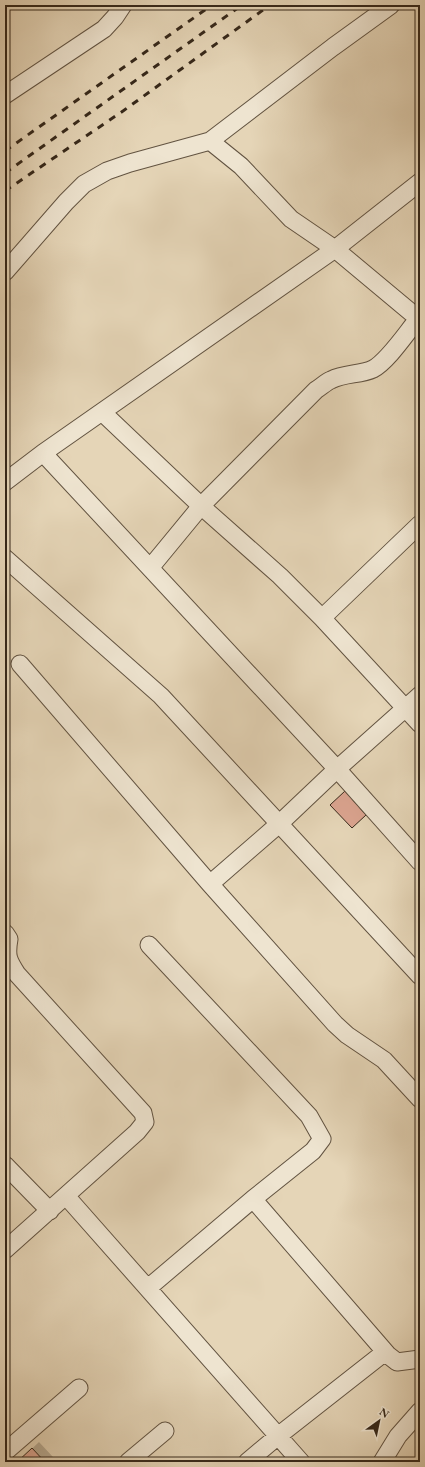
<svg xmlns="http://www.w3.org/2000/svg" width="425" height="1467" viewBox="0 0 425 1467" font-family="'EB Garamond',serif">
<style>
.shadow{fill:#0003}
.building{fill:#dba490;stroke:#36281a}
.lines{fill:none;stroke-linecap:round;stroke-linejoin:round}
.street-casing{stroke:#625341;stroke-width:19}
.street{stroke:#eee4d0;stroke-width:17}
.rail{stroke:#36281a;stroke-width:3;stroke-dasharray:7 7;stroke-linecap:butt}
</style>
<rect width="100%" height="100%" fill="#e5d5b7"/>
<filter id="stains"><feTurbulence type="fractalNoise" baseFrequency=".005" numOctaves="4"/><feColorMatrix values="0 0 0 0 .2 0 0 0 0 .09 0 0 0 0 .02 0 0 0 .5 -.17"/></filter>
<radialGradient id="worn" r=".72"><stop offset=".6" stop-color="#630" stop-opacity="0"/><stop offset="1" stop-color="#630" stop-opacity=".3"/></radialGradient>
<path class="shadow" d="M353 785 372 807 352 826 338 798Z
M39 1442 53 1457 48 1462H18Z"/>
<path class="building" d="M345 791 366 815 352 828 330 805Z
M32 1448 45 1462H17Z"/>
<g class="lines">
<g class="street-casing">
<path id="street" d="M5 95 104 29 115 17 123 5
M210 141 241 166 291 219 335 249 420 320
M5 272 66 202 84 184 107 171 130 163 210 141 333 47 391 5
M102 412 201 506 280 576 322 618 420 724
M43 453 337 769 420 862
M5 482 43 453 335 249 420 182
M5 558 161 696 420 976
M150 568 201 506 316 390C321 387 326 382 331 380 345 373 360 375 373 369 388 361 407 332 418 319
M322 618 420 524
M20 664 210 884 335 1024 347 1035 384 1060 420 1099
M210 884 279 824 337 769 420 695
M5 933 9 939C6 956 8 960 17 974L143 1113 145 1122 137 1132 5 1250
M5 1165 50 1211
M66 1196 301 1462
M253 1199 388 1355 397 1362 420 1359
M148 1288 253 1199 313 1151 322 1139 309 1116 149 945
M5 1452 79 1388
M128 1462 165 1431
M247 1462 278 1436 385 1352
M382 1462 398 1436 420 1411"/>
</g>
<use href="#street" class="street"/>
<path class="rail" d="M5 151 212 5
M5 173 242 5
M5 191 123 111 270 5"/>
</g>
<rect width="425" height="1467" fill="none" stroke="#e5d5b7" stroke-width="20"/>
<rect x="6" y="6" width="413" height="1455" fill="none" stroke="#36281a" stroke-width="2"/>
<rect x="10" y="10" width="405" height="1447" fill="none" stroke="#36281a"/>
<g transform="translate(379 1421) rotate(33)" stroke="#eee4d0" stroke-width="3" paint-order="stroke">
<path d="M0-3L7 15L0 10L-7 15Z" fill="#36281a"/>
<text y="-6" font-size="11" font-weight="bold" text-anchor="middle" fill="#36281a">N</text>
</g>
<rect width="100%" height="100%" filter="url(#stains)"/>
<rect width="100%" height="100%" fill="url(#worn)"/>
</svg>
